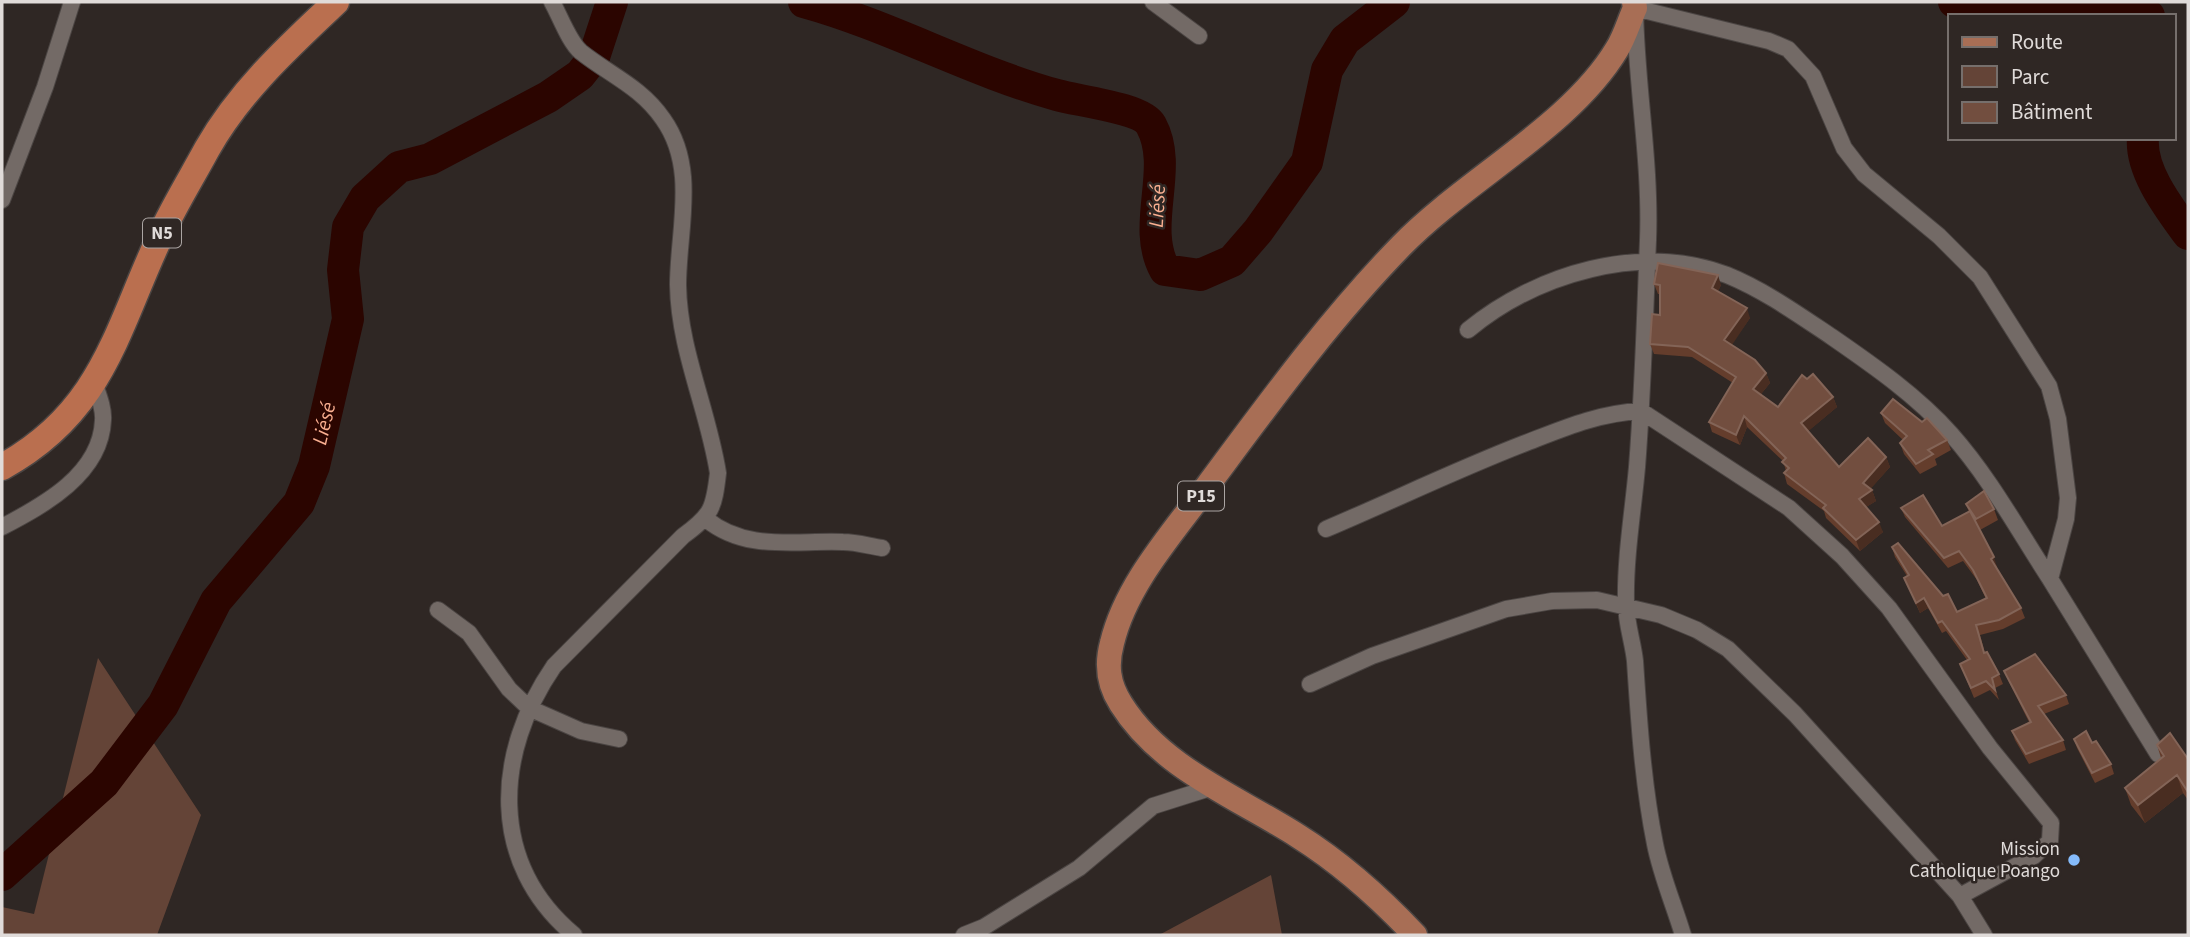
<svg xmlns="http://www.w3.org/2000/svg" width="2190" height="937" viewBox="0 0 2190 937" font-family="'Source Sans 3',sans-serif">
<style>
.green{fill:#644437}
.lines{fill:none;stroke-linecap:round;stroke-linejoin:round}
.river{stroke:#2b0500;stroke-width:32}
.minor-casing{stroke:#4b4543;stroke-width:18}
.primary-casing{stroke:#4b4543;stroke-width:27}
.trunk-casing{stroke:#4b4543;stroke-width:29}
.minor{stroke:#736a66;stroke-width:16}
.primary{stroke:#a86e55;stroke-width:24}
.trunk{stroke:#ba6f4f;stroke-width:26}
.wall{fill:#643d2c}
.shaded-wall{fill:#492d21}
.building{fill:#724e3f;stroke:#836457;stroke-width:2}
.poi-dot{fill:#85bbfb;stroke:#2f2724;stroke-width:2.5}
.labels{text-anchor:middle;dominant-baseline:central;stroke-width:5;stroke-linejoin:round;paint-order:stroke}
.shield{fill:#2f2724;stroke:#aba5a3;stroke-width:2}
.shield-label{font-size:18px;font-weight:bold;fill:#e0dbd9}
.poi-label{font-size:19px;fill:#e0dbd9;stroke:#2f2724;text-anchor:end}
.water-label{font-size:21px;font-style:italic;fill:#faaf90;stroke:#2f2724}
</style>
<rect width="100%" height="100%" fill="#2f2724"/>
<path class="green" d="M98 658 201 815 157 935H2V907L34 914Z
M1271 875 1282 935H1159Z"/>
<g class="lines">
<g class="river">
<path d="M804 2C891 26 970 71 1057 95 1078 101 1142 108 1151 125 1175 169 1140 225 1165 270L1200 275 1232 261 1258 231 1307 162 1327 70 1345 40 1394 2"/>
<path d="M1954 2C1970 9 1984 14 2001 15 2029 17 2133 5 2149 16"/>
<path d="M2143 138C2140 171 2170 209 2188 234"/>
<path id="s1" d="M2 875 104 783 163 705 216 601 299 503 314 466 348 319 343 270 348 227 365 198 399 167 430 159 548 97 580 75 594 57 612 2"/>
</g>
<g class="minor-casing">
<path id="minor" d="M552 2C560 16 569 42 581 52 610 75 641 87 663 119 698 168 678 230 678 285 679 350 708 409 718 473 714 508 712 515 683 536L554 666C494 753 488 863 574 935
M1153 2 1199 36
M2 200 45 87 72 2
M1468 330C1536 274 1641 242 1727 275 1764 290 1799 315 1832 337 1874 366 1917 396 1951 434 1990 478 2018 530 2050 579L2066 519 2068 498 2058 419 2049 386 1980 277 1939 236 1864 174 1844 148 1813 76 1788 49 1769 41 1635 8C1636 85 1651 162 1648 240 1645 315 1643 391 1637 467 1633 512 1625 557 1626 603 1626 623 1633 642 1635 661 1639 722 1643 784 1655 844 1661 875 1674 905 1683 935
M706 519C746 552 796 540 843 542 856 542 869 546 882 548
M2 527C44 505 101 474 103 420 104 408 98 394 94 382
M1326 529C1392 501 1456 470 1523 444 1562 429 1598 413 1641 411L1789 508 1842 556 1889 608 1990 748 2051 823 2050 841 2034 856 1960 896
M2050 579 2158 754
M438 610 469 633 509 689 529 708 581 731 619 739
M1310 684 1372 656 1506 609 1552 601 1597 600 1661 615 1697 630 1728 649 1795 714 1960 896 1984 935
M964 935 984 927 1079 868 1153 806 1213 787"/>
</g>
<g class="primary-casing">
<path id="primary" d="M1415 935C1381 899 1341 863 1298 836 1237 797 1161 768 1121 704 1108 684 1106 665 1112 643 1126 584 1173 533 1208 485 1269 403 1329 320 1401 246 1465 180 1571 126 1617 49 1625 36 1629 21 1635 8L1634 2"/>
</g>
<g class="trunk-casing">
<path id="trunk" d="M2 467C106 410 117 325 164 228 177 201 193 175 207 149 240 91 288 47 336 2"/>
</g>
<use href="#minor" class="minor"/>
<use href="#primary" class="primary"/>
<use href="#trunk" class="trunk"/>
</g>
<path class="wall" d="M1654 284 1721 285 1718 291 1750 318 1731 345 1766 373 1770 383 1761 394 1778 407 1833 397 1837 407 1808 431 1839 467 1886 457 1890 467 1870 489 1872 490 1876 501 1866 507 1883 532 1860 551 1826 518 1824 511 1787 484 1784 473 1786 471 1783 461 1747 427 1740 445 1712 432 1709 422 1733 383 1692 357 1654 354 1650 344 1660 315V294H1658Z
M1881 413 1947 440 1951 450 1935 459 1937 465 1920 474 1904 454 1900 443 1903 440 1885 423Z
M1966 504 1994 509 1998 520 1980 530 1997 567 1996 568 2021 608 2025 618 2003 629 1980 635 1985 653 1999 674 2003 684 1995 688 1999 700 1990 690 1974 698 1960 664 1967 660 1946 631 1942 633 1928 608 1920 613 1904 578 1907 576 1895 557 1892 547 1957 612 1986 599 1977 580 1963 561 1948 568 1905 517 1901 508 1942 526 1969 512Z
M2004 671 2066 695 2069 704 2044 714 2063 740 2066 750 2029 764 2015 740 2012 731 2029 722 2008 680Z
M2074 739 2092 743 2111 764 2114 774 2095 783 2077 748Z
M2157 745 2188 759V800L2183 793 2145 823 2131 805 2125 788 2161 758Z"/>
<path class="shaded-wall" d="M1718 275 1721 285 1715 298 1712 288Z
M1747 308 1750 318 1728 351 1724 340Z
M1766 373 1770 383 1757 399 1753 389Z
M1833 397 1837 407 1805 434 1801 423Z
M1744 416 1747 427 1740 445 1736 435Z
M1886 457 1890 467 1867 493 1863 483Z
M1872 490 1876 501 1863 509 1859 499Z
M1879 522 1883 532 1860 551 1856 540Z
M1994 557 1997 567 1994 569 1991 559Z
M1924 598 1928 608 1920 613 1916 603Z
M2177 775 2183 793 2145 823 2138 805Z"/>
<path class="building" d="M1658 263 1718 275 1712 288 1747 308 1724 340 1755 360 1766 373 1753 389 1778 407 1802 375 1807 379 1813 374 1833 397 1801 423 1839 467 1868 438 1886 457 1863 483 1872 490 1859 499 1879 522 1856 540 1823 508 1826 505 1784 473 1789 468 1782 462 1786 458 1744 416 1736 435 1709 422 1736 377 1688 347 1650 344 1652 314 1660 315V285L1654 284Z
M1893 399 1922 422 1927 418 1947 440 1928 450 1933 454 1916 464 1900 443 1907 436 1881 413Z
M1984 491 1994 509 1976 519 1966 504Z
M1923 495 1942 526 1970 511 1994 557 1991 559 2021 608 1999 620 1976 625 1984 653 1987 652 1999 674 1992 678 1995 690 1986 681 1971 688 1960 664 1970 659 1942 621 1938 623 1924 598 1916 603 1904 578 1909 575 1892 547 1898 543 1943 596 1948 594 1957 612 1987 598 1973 570 1959 551 1944 558 1901 508Z
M2035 654 2066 695 2038 706 2063 740 2026 754 2012 731 2031 722 2004 671Z
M2086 731 2092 743 2096 741 2111 764 2092 773 2074 739Z
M2170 733 2188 759V792L2177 775 2138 805 2125 788 2164 756 2157 745Z"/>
<circle class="poi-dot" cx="2074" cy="860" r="7"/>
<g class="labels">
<g class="shield">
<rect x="143" y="218.5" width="38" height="29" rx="5"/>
<rect x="1178" y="481.5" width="46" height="29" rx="5"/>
</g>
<g class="shield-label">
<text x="162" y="233">N5</text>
<text x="1201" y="496">P15</text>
</g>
<g class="poi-label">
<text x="2060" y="849">Mission<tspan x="2060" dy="22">Catholique Poango</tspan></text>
</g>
<g class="water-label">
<text transform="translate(1157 206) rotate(-87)">Liésé</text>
<text stroke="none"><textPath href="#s1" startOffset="564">Liésé</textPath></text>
</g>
</g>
<rect width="2190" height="937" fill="none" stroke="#e0dbd9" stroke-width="7"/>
<rect x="1948" y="14" width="228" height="126" fill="#2f2724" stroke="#766f6c" stroke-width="2"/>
<rect x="1962" y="37" width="35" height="10" fill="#a86e55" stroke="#766f6c" stroke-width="2"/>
<text x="2011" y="49" font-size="21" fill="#e0dbd9">Route</text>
<rect x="1962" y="66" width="35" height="21" fill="#644437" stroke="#766f6c" stroke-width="2"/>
<text x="2011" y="84" font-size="21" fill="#e0dbd9">Parc</text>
<rect x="1962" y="102" width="35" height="21" fill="#724e3f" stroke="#766f6c" stroke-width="2"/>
<text x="2011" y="119" font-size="21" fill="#e0dbd9">Bâtiment</text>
</svg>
